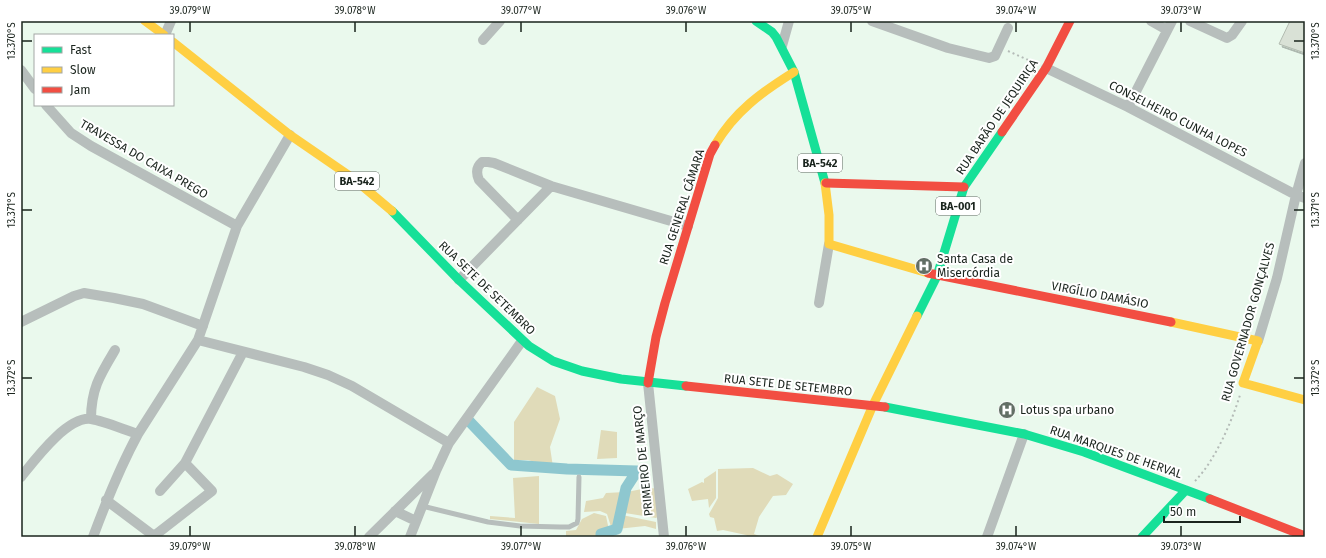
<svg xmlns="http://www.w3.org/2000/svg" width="1326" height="558" viewBox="0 0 1326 558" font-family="'Fira Sans',sans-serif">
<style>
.green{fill:#e0dbb9}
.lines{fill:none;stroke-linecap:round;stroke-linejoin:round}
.canal{stroke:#8ec7cf;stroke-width:11}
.building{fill:#d9e1d6;stroke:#b2bbb0;filter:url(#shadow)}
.path{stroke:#b4bbb7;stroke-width:2;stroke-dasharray:2 3;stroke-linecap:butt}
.lane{stroke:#b7bebc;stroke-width:5}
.street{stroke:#b7bebc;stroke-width:10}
.fast{stroke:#16e098;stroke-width:9}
.slow{stroke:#ffcf43;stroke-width:9}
.jam{stroke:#f24e42;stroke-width:9}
.ticks{fill:none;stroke:#1a241d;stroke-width:1.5}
.labels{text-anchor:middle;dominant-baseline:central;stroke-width:4;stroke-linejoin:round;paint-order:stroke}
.shield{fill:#fff;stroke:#5f6661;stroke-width:1}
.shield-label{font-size:11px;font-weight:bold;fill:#1a241d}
.street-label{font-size:12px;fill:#1a241d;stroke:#fff}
.poi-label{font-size:12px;fill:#1a241d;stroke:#fff;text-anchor:start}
.neatline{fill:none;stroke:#1a241d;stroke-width:1.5}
.ticks-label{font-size:10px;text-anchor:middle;fill:#1a241d}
</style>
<defs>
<filter id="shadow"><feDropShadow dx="3" dy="3" stdDeviation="0" flood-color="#0004"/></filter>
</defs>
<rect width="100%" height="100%" fill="#eaf9ed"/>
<path class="green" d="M537 387 555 396 560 419 550 447 553 467 528 460H514V422Z
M601 430 617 432V458L597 459Z
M753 468 770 476 777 474 793 484 786 495 773 496 759 517 754 534 762 537H748L746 535 723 530 717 531 714 518 710 517 709 514 718 498V469Z
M716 471V498L709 508 708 499 692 501 688 489 702 482 704 483V479Z
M539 476V524L490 519V516L515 518 513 478Z
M658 488 660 515 656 518 625 513 627 492 642 489Z
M625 492 622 510 615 522V530L613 533 607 514 600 511 584 512 586 501 603 498 606 493Z
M594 513 606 516 610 535 601 534V537H566V531L576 530 582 519Z
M622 515 656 522V529L645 526 617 529V520Z"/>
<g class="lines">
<path class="canal" d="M469 421 511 465 567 469 637 471
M601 537V534L617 529 626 488 637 471"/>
</g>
<path class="building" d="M1290 21H1305V53L1279 44Z"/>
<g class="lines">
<path class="path" d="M1008 51 1035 63
M1195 481C1215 461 1232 421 1240 395"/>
<path class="lane" d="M422 506 488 522 520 526 560 527H569L577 523 578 519 579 477"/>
<path class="street" d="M872 21 948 48 989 58 995 56 1008 28
M1151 21 1167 30
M1190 21 1227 38 1232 35 1242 21
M165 35 171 21
M483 40 500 21
M782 46 789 21
M1046 68 1128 107 1296 195 1305 198
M21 70 35 89
M46 105 71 133 91 146 237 226
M1128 107 1172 21
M551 186 688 226
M459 280 551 186 494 163 488 162H482C476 167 476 173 479 180L518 220
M819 303 829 244
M21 322 74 296 84 293 114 298 143 304 203 326
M198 340 304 367 328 375 352 386 449 443
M1258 341 1277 278 1296 195 1305 163
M648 383 664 537
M91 419C91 389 100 375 115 350
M21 477C34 461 67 416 91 419 104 421 125 430 138 434
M160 491 185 463 243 352
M106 500 154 536 212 491 185 463
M395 511 416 521
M93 537C106 502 120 467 138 434L198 340 237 226 290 135
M369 537 433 474
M410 537 436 471 449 443 522 341
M987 537 1024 434"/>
<path class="fast" d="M756 21 772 32 776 37 794 72 825 183H826
M392 211 459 280 529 346 553 361 582 371 621 379 686 386
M917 316 937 276 964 187 1002 132
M885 407 1024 434 1084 452 1210 499
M1142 537 1186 490"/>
<path class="slow" d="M145 21 164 35
M173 42 290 135 354 179 392 211
M715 145C735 111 762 92 794 72
M825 183 829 215V244L928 273
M1171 322 1258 341 1243 383 1305 400
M817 537 873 405 917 316"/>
<path class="jam" d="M1002 132 1046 68 1070 21
M826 183 964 187
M928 273 1171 322
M648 383 656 337 665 303 710 154 715 145
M686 386 885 407
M1210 499 1305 536"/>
</g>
<path class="ticks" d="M190 22V32M355 22V32M521 22V32M686 22V32M851 22V32M1016 22V32M1181 22V32M22 41H32M1294 41H1304M22 210H32M1294 210H1304M22 378H32M1294 378H1304M190 526V536M355 526V536M521 526V536M686 526V536M851 526V536M1016 526V536M1181 526V536"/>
<defs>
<g id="hospital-disc" transform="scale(0.9)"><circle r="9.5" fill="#636f66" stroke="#fff"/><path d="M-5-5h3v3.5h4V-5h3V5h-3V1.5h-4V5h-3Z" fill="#fff"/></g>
</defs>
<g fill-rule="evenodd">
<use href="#hospital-disc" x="924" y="266"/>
<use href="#hospital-disc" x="1007" y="410"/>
</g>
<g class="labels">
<g class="shield">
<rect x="798" y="154" width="44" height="18" rx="3"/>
<rect x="335" y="172" width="44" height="18" rx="3"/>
<rect x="936" y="197" width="44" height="18" rx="3"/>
</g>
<g class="shield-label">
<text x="820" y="163">BA-542</text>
<text x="357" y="181">BA-542</text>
<text x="958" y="206">BA-001</text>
</g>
<g class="street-label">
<text transform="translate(997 117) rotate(-56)">RUA BARÃO DE JEQUIRIÇA</text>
<text transform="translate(1178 119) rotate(27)">CONSELHEIRO CUNHA LOPES</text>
<text transform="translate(144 159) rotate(30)">TRAVESSA DO CAIXA PREGO</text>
<text transform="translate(682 207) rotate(-72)">RUA GENERAL CÂMARA</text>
<text transform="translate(487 288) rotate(44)">RUA SETE DE SETEMBRO</text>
<text transform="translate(1100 295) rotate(11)">VIRGÍLIO DAMÁSIO</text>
<text transform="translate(1248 322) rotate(-74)">RUA GOVERNADOR GONÇALVES</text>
<text transform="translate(788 385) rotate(6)">RUA SETE DE SETEMBRO</text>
<text transform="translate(1116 452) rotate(19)">RUA MARQUES DE HERVAL</text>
<text transform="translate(643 461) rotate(-96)">PRIMEIRO DE MARÇO</text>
</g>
<g class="poi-label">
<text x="937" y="259">Santa Casa de<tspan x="937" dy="14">Misercórdia</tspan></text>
<text x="1020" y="410">Lotus spa urbano</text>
</g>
</g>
<rect width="1326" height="558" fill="none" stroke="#ffffff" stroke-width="44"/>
<rect x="34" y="34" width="140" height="72" fill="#ffffff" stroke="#a3a7a5"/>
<rect x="42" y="47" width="20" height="6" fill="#16e098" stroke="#a3a7a5"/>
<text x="70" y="54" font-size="12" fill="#1a241d">Fast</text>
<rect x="42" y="67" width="20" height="6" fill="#ffcf43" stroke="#a3a7a5"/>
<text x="70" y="74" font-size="12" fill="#1a241d">Slow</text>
<rect x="42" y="87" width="20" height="6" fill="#f24e42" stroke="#a3a7a5"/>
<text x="70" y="94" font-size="12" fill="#1a241d">Jam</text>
<path d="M1164 516v6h76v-6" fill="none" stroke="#1a241d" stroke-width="2"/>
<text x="1170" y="516" font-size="12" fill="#1a241d" stroke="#ffffff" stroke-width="3" paint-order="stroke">50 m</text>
<rect x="22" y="22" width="1282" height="514" class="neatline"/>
<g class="ticks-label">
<text x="190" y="14">39.079°W</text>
<text x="355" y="14">39.078°W</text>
<text x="521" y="14">39.077°W</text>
<text x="686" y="14">39.076°W</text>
<text x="851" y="14">39.075°W</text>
<text x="1016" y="14">39.074°W</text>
<text x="1181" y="14">39.073°W</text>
<text transform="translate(11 41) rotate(-90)" y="4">13.370°S</text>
<text transform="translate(1315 41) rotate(-90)" y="4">13.370°S</text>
<text transform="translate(11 210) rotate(-90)" y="4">13.371°S</text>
<text transform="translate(1315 210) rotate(-90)" y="4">13.371°S</text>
<text transform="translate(11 378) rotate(-90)" y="4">13.372°S</text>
<text transform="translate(1315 378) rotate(-90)" y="4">13.372°S</text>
<text x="190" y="550">39.079°W</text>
<text x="355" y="550">39.078°W</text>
<text x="521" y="550">39.077°W</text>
<text x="686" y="550">39.076°W</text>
<text x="851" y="550">39.075°W</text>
<text x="1016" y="550">39.074°W</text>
<text x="1181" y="550">39.073°W</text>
</g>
</svg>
